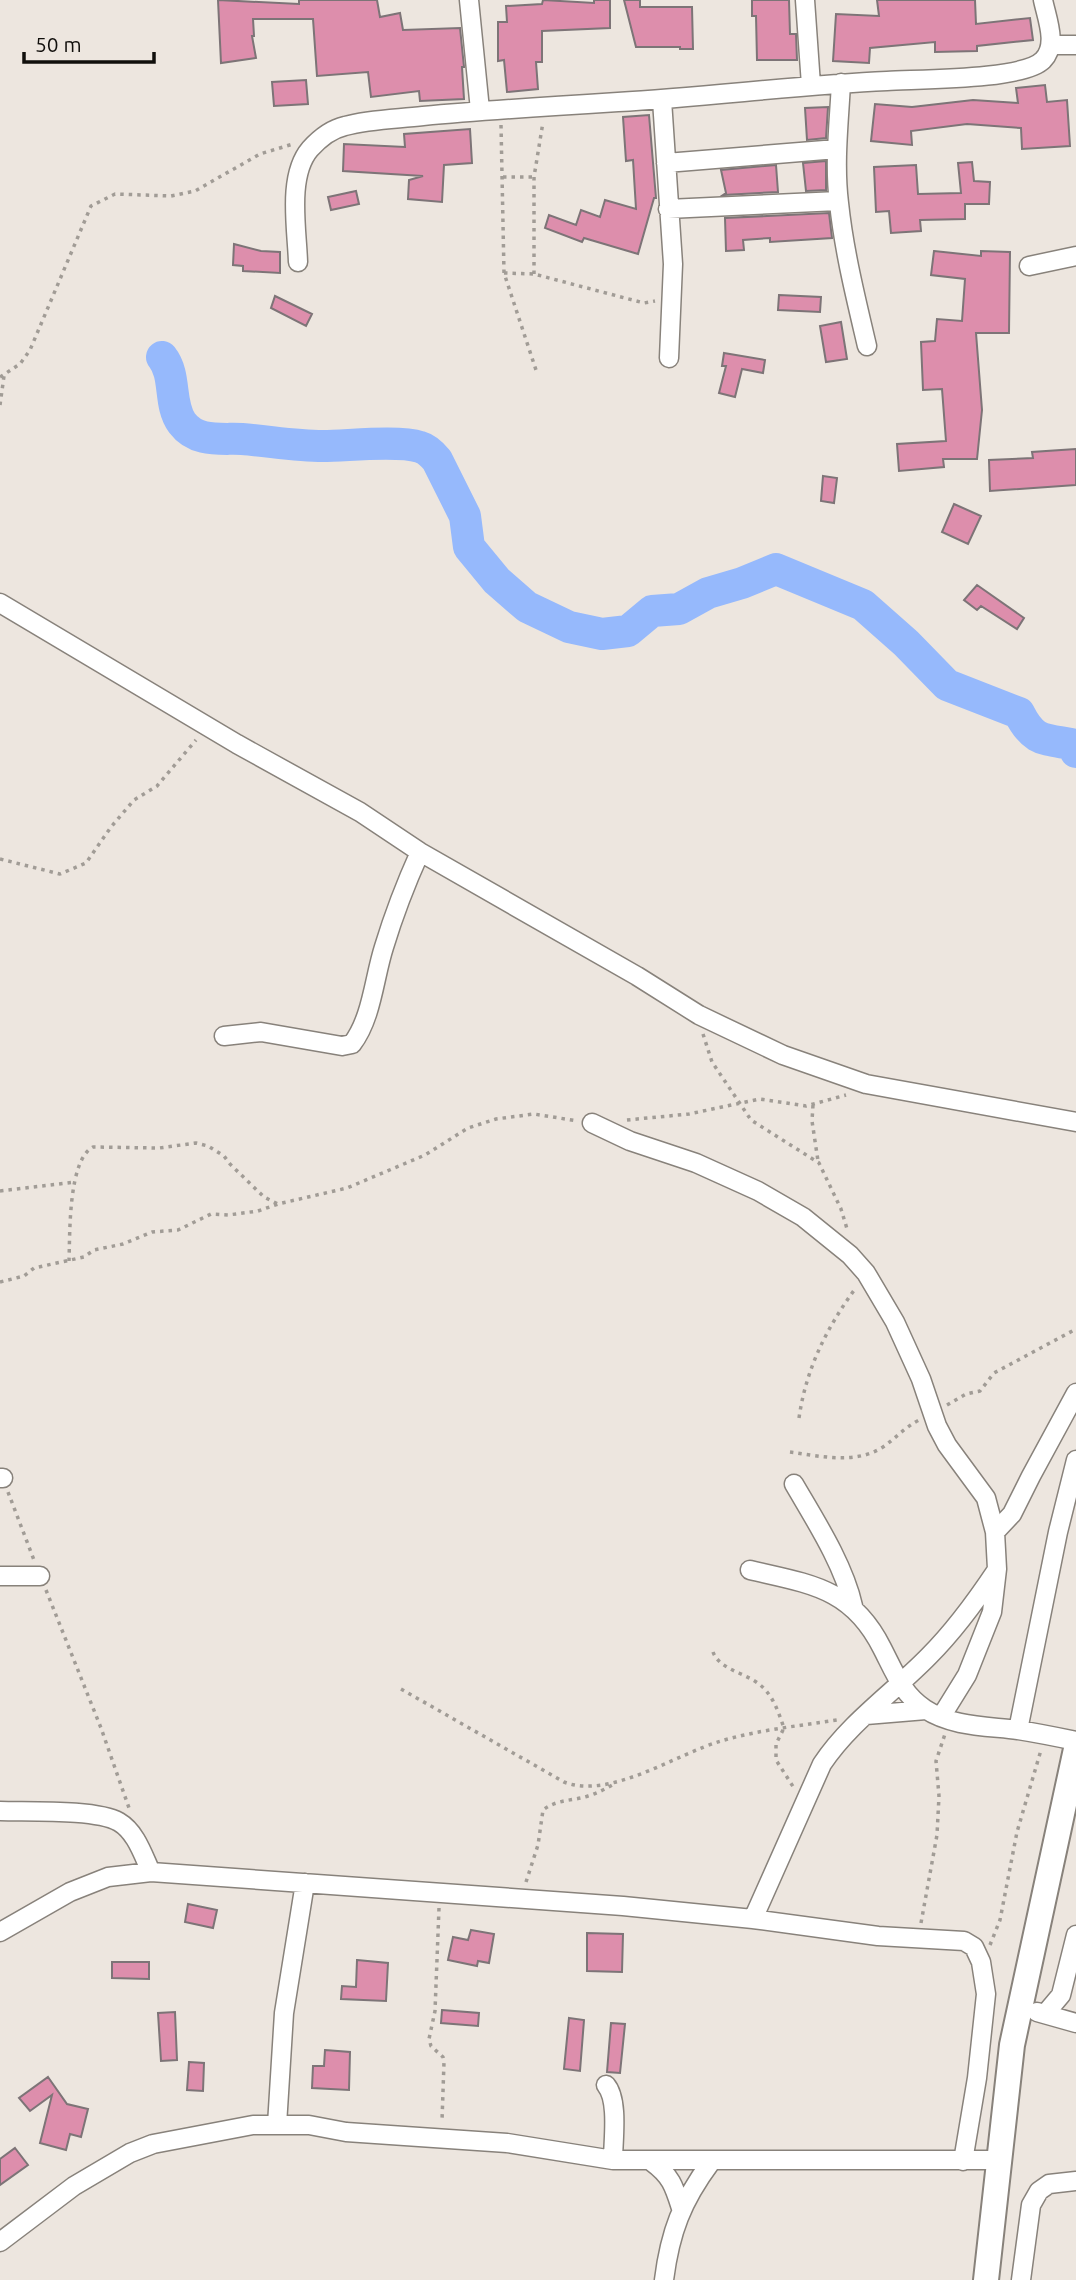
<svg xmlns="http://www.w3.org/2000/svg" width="1076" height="2280" viewBox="0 0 1076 2280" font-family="Ubuntu,sans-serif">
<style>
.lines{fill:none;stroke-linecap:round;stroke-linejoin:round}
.river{stroke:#96b9fc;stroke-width:32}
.building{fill:#dd8eac;stroke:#7d7477;stroke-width:2}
.minor-casing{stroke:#88827b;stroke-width:21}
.highway-casing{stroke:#88827b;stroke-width:28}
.path{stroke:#a19c96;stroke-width:3.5;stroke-dasharray:3.5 5;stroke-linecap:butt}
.minor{stroke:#fff;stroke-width:18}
.highway{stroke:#fff;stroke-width:24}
</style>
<rect width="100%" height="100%" fill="#ede6df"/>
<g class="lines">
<path class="river" d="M162 357C177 376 168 404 182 423 197 443 221 438 242 439 269 441 295 446 323 446 347 446 398 440 420 447 427 449 432 454 437 460L465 516 469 547 497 581 527 607 569 627 602 634 628 631 652 611 679 609 708 593 742 583 776 569 863 605 906 643 947 685 1019 713C1033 741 1043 739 1071 744L1076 752"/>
</g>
<path class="building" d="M218 0 299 4V0H377L380 17 400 13 403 30 460 28 464 67H462L464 99 420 101 419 91 371 97 368 72 317 76 313 19H253L254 36H252L256 58 221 63Z
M543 0 594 3V0H610V28L542 31V62H536L538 89 507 92 504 60 498 61V22H507L506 6 542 4Z
M624 0H640V7H692L693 49H680V47H636Z
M752 0H789L790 34H796L797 60H757L756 16H752Z
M877 0H975L976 24 1030 18 1033 40 977 46V51L935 52V42L870 48 869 63 833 61 836 14 879 16Z
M306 80 308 104 274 106 272 82Z
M1045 85 1047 102 1067 100 1070 146 1022 149 1021 128 967 124 911 131 912 145 871 141 875 104 912 107 973 100 1018 103 1016 88Z
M828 107 826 138 807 140 805 108Z
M649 115 656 198H654L638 254 584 238 582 242 545 228 549 215 576 225 581 210 600 217 605 200 636 209 633 160 626 161 623 117Z
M470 129 472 163 444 165 442 202 408 199 409 180 423 176 343 171 344 144 405 147 404 134Z
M826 161V190L806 191 803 163Z
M972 162 974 181 990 182 989 204H965V219L920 220 921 231 891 233 889 211 876 212 874 167 916 165 918 194 961 193 958 163Z
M776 165 778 192 723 195 726 193 721 170Z
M356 191 359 204 331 210 328 197Z
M829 213 832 238 770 242V238L743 240 744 250 726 251 725 218Z
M234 244 261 251 280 252V273L243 271V266L233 265Z
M934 251 981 256V251L1010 252 1009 333H976L982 410 977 459H943L944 467 899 471 897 444 946 441 942 389 923 390 921 342 935 341 937 319 962 321 965 279 931 275Z
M779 295 821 297 820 312 778 310Z
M275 296 312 314 306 326 271 308Z
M841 322 847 359 826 362 820 326Z
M724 353 765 360 763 373 742 369 735 397 719 393 726 366H722Z
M1076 449V485L990 491 989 460 1033 458 1032 452Z
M823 476 837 478 834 503 821 501Z
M954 504 981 516 968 544 942 532Z
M977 585 1024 618 1017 629 981 606 977 610 964 600Z
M188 1904 217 1910 213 1928 185 1922Z
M471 1930 494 1934 489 1963 478 1961 477 1966 448 1960 453 1937 468 1940Z
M587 1933 623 1934 622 1972 587 1971Z
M357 1960 388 1963 386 2001 341 1999 342 1986 356 1987Z
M112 1962H149V1979L112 1978Z
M442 2010 479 2013 478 2026 441 2023Z
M175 2012 177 2060 161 2061 158 2013Z
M569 2018 584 2020 580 2071 564 2069Z
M611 2023 625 2024 620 2073 607 2072Z
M325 2050 350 2052 349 2090 312 2088 313 2066H324Z
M189 2062 204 2063 203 2091 187 2090Z
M48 2077 67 2104 88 2109 81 2137 70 2134 66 2150 40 2143 52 2095 30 2111 19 2098Z
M15 2148 28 2165 0 2185V2159Z"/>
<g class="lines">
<g class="minor-casing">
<path id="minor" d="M469 0 480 110
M805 0 811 85
M1051 45H1076
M841 83C839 123 834 163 839 203 844 251 856 299 867 346
M662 100 673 264 669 358
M666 163 837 149
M668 209 838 201
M298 262C297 229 287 176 310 149 319 139 332 129 345 126 370 119 397 119 423 116 488 110 553 106 618 102 708 97 797 85 887 81 918 79 1024 80 1043 60 1058 45 1047 19 1043 0
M1029 266 1076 256
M0 603 237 744 360 812 420 852 637 976 699 1015 783 1055 866 1084 1076 1122
M224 1036 261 1032 342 1046 352 1044C372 1018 374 978 384 947 394 914 406 883 420 852
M592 1123 630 1141 696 1163 758 1191 803 1217 850 1255 866 1273 895 1322 921 1379 937 1426 947 1445 986 1498 995 1532 997 1569 992 1612 967 1675 941 1717
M0 1478H3
M794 1484C815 1520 844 1565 853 1606
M995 1532 1012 1514 1031 1476 1076 1393
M750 1570C810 1584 852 1588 882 1648 894 1671 902 1694 925 1709 952 1727 987 1726 1018 1730 1037 1733 1057 1737 1076 1741
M0 1576H40
M866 1715 926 1710
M1018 1730 1058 1532 1076 1460
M0 1811C28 1812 96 1809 119 1822 136 1832 143 1855 151 1872L623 1906 753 1919 878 1936 964 1941 974 1947 981 1962 986 1994 977 2078 963 2161
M753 1919 822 1764C850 1722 894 1692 929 1656 954 1631 976 1601 996 1571
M0 1932 70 1892 108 1877 151 1872
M1037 2012 1076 2023
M1045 2014 1061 1995 1076 1935
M606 2085C619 2100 613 2141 613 2160
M277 2125 284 2013 305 1883
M652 2162C671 2176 674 2186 681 2208
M0 2242 74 2186 130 2153 153 2144 253 2125H309L346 2132 507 2143 613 2160H999
M664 2280C670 2232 682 2201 711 2162
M1021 2280 1031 2205 1039 2191 1049 2184 1076 2181"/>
</g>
<g class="highway-casing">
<path id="highway" d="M986 2280 1012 2045 1076 1749"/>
</g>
<path class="path" d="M501 125 504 273 537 373
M503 177H534
M504 273 534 274 644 303 655 301
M534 274V177L543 122
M0 377 20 364 30 350 91 206 115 194 171 196 195 191 260 154 293 144
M0 405 4 376
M0 859 60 874 86 863 111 827 134 800 157 786 196 740
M703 1034 712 1062 751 1120 819 1163 841 1209 848 1232
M813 1105 812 1121 818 1161
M627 1120 689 1114 760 1099 806 1106 846 1095
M0 1191 75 1182
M69 1261C70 1234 68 1160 93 1147L159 1148 196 1143 208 1146 224 1156 230 1164 264 1197 278 1204
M0 1282 24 1276 34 1268 84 1257 94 1250 123 1244 152 1232 178 1230 211 1214 228 1215 258 1211 278 1204 347 1188 425 1155 468 1128 496 1119 534 1114 578 1121
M947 1405 966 1394 980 1391 994 1373 1076 1329
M799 1418C806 1369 826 1329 855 1289
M790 1452C820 1456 855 1465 883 1447 896 1438 904 1428 919 1420
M8 1492 34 1560
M46 1590 101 1728 129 1808
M713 1652C719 1669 745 1673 759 1684 773 1695 778 1711 784 1728L776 1744V1760L794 1788
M401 1689 564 1782C610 1800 676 1754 721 1741 758 1730 798 1726 837 1720
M526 1882 538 1845 543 1810C557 1799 573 1801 588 1796 598 1793 607 1788 616 1783
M439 1908 435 2011 429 2039 431 2046 443 2057 444 2062 442 2121
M921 1923 937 1835 939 1796 936 1761 945 1734
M990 1945 1000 1920 1017 1832 1041 1750"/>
<use href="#minor" class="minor"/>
<use href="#highway" class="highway"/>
</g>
<path d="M24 52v10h130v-10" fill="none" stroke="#110f0c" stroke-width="3.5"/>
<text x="35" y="52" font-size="21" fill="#110f0c" stroke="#ede6df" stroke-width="5" paint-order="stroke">50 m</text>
</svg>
